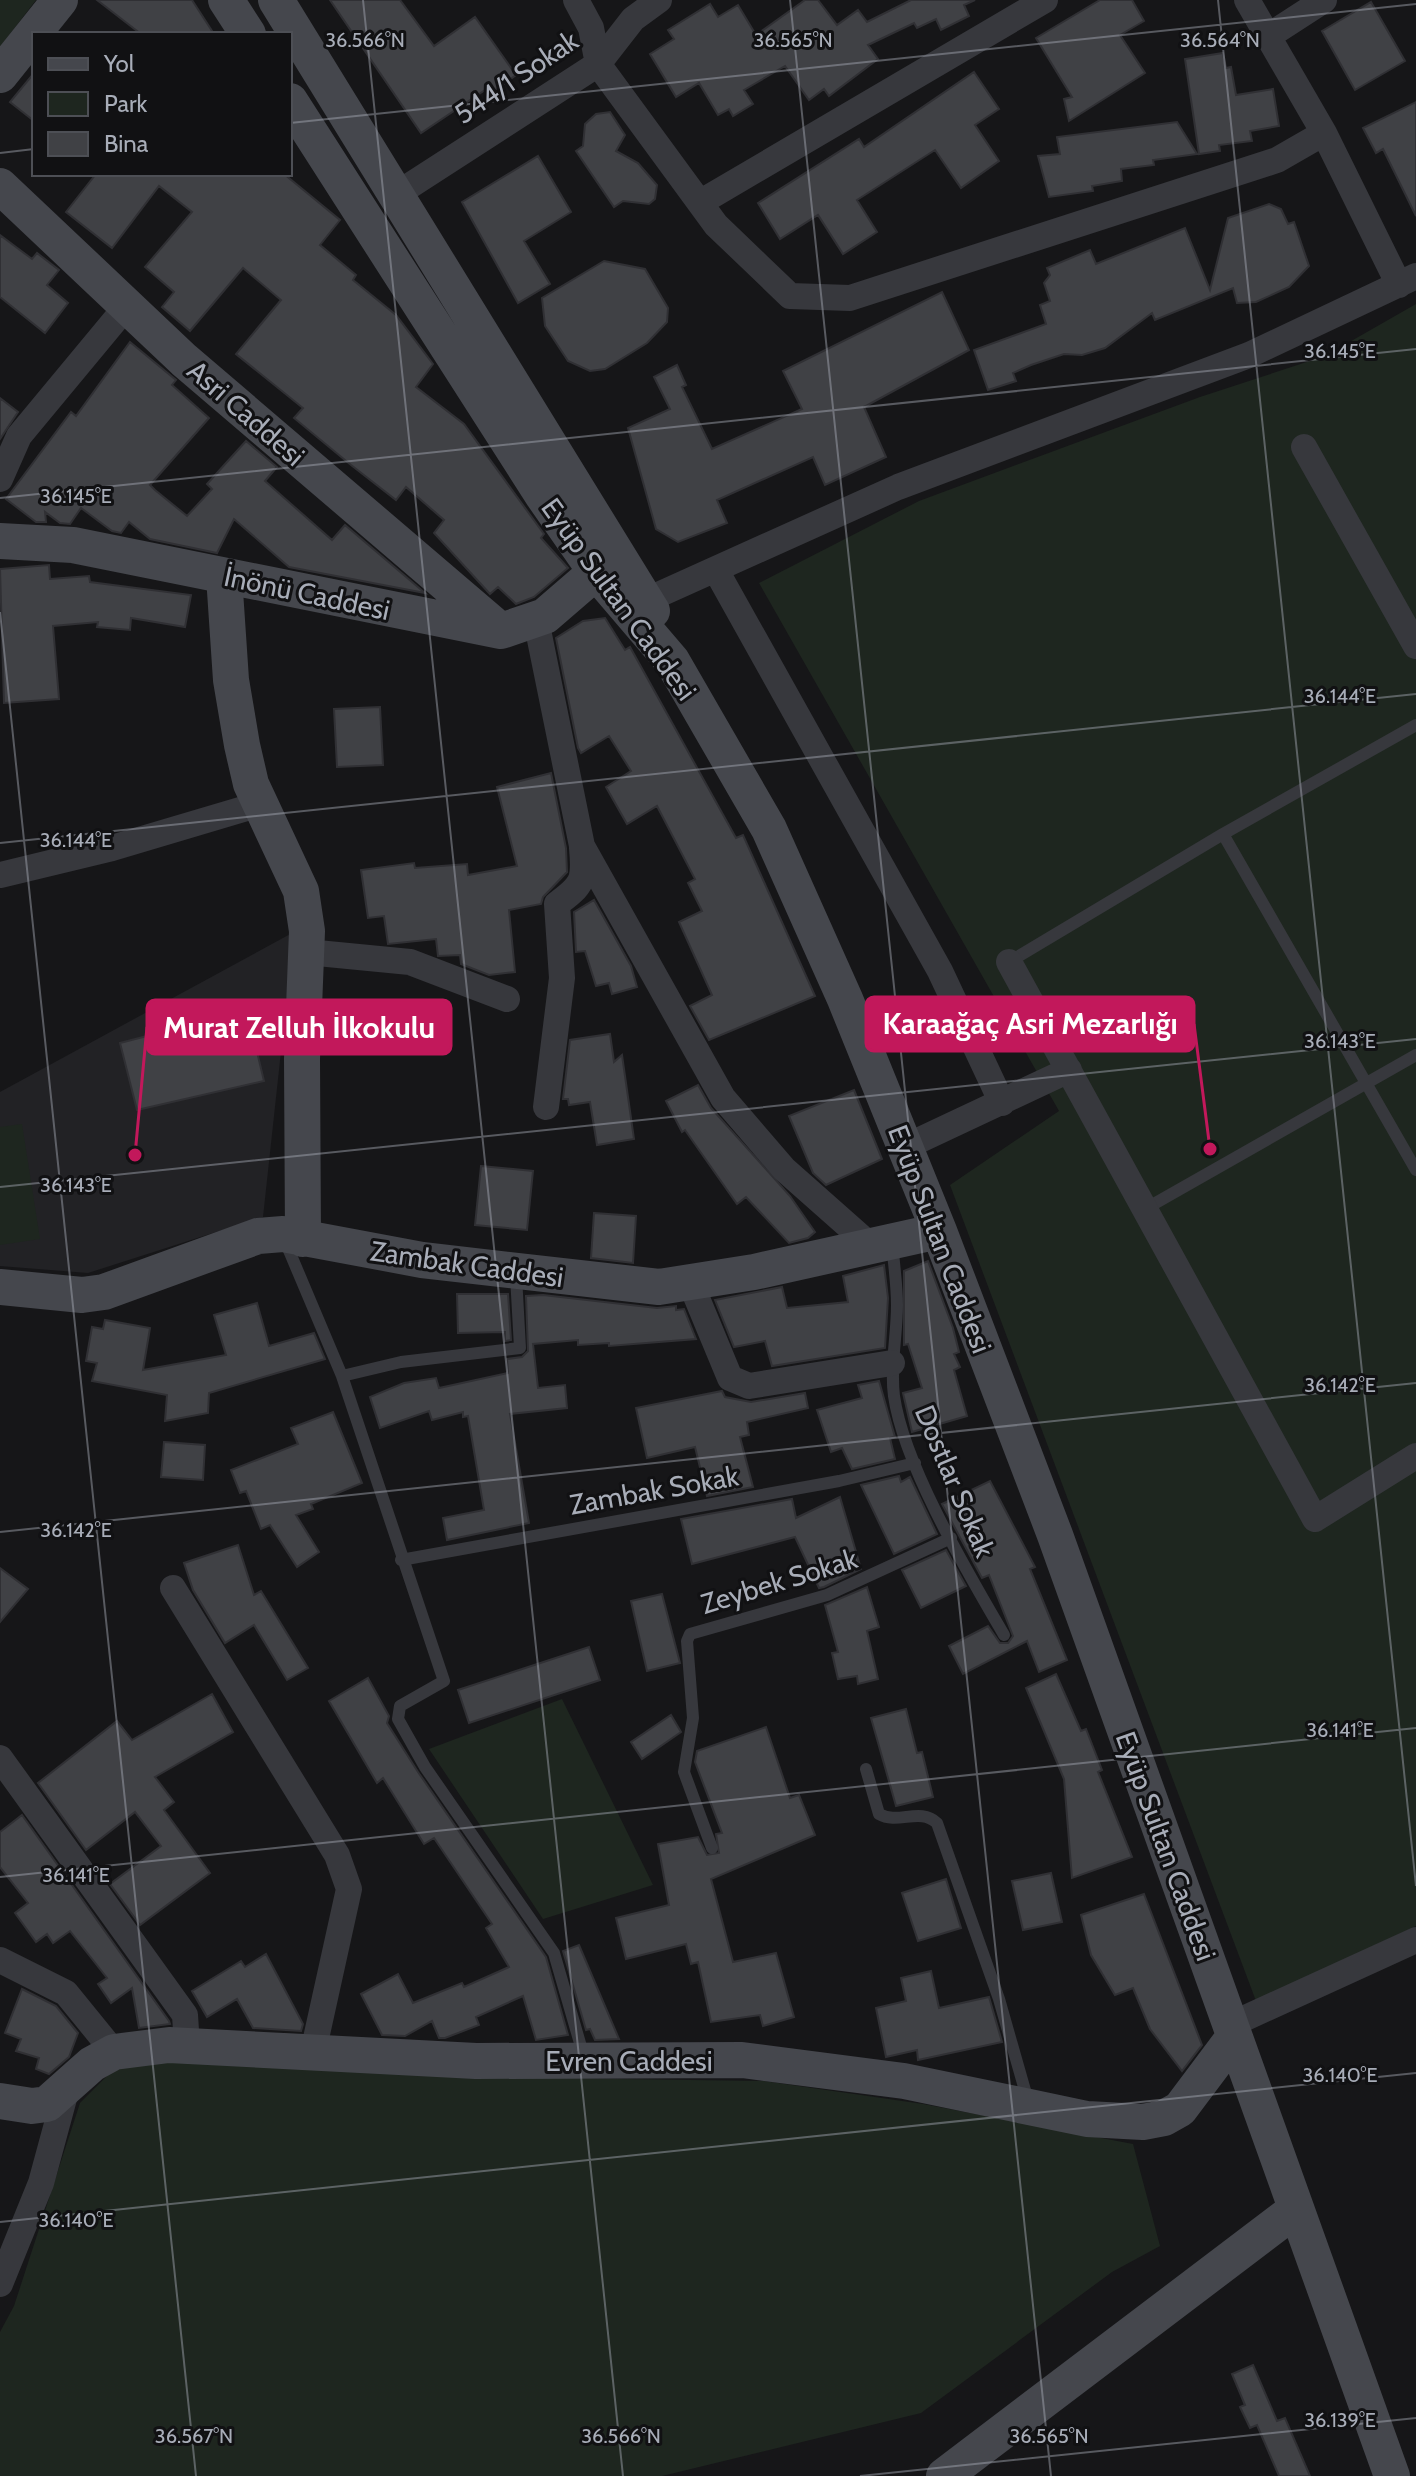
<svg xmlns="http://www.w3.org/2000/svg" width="1416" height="2476" viewBox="0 0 1416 2476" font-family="Cabin,sans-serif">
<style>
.built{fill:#222225}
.green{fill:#1e261f}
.building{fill:#404145;stroke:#303034;stroke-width:2}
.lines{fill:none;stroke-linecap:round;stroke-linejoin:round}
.lane{stroke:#37383d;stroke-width:12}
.street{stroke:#37383d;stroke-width:26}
.secondary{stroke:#45474d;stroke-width:36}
.ticks{fill:none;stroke:#a8adb8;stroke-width:2;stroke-opacity:0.45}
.labels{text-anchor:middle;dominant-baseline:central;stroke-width:6;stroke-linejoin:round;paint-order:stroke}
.street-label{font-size:28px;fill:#a8adb8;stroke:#111113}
.ticks-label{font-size:20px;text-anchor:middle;fill:#a8adb8;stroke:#111113;stroke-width:6;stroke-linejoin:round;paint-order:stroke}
.leader{fill:none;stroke:#c2185b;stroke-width:3}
.callout-dot{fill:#c2185b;stroke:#111113;stroke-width:3}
.callout{fill:#c2185b;stroke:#c2185b;stroke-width:3}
.callout-label{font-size:30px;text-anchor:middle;font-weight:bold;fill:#fff}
</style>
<rect width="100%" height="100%" fill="#161618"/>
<path class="built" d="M294 932 263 1217 88 1273 0 1266V1092Z"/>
<path class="green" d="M0 0H36L0 47Z
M1416 304V1926L1256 2001 950 1185 1059 1111 759 583 919 501 1200 397 1325 356Z
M22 1124 40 1239 0 1245V1127Z
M562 1699 653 1885 543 1919 429 1749Z
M154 2061 545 2078 764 2081 923 2104 1133 2144 1160 2246 1112 2272 921 2413 662 2476H0V2332L14 2306 80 2103 113 2070Z"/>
<path class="building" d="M97 0H192L214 34H141Z
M330 0H400L434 46 475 17 516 75 489 95 485 90 421 133Z
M805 0H818L837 25 858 10 867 22 911 0H975L964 5 969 16 941 30 936 19 917 28 914 23 868 45 878 59 829 96 824 89 809 100 785 66 744 90 753 104 733 116 729 109 718 115 699 83 676 97 650 54 674 39 668 30 710 4 718 17 738 5 756 35Z
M1100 0H1132L1144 21 1120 35 1145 73 1069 121 1064 99 1072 97 1036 38Z
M1371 2 1405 61 1355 90 1322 31Z
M1223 53 1226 68 1231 67 1236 95 1273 89 1279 126 1250 131 1252 141 1219 145 1220 151 1199 154 1185 59Z
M974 72 999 109 975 125 999 161 961 188 935 150 857 200 877 232 843 254 818 215 780 239 758 203 859 139 864 147Z
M34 73V121L10 102Z
M1416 102V216L1383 149 1376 153 1363 128Z
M610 112 625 135 616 151 638 163 657 185 655 199 649 204 623 201 614 207 576 151 583 146 585 124 596 114Z
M1177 122 1197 154 1153 160 1154 165 1121 169 1122 181 1092 186 1093 191 1049 197 1038 156 1060 154 1057 137Z
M538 156 571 212 524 241 550 284 518 303 462 202Z
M96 174H284L340 220 320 245 356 275 353 280 396 315 433 364 416 387 464 424 544 534 541 538 568 568 534 597 516 604 498 587 490 594 434 533 444 520 406 487 396 500 351 465 294 418 303 408 236 354 281 300 243 268 190 331 162 307 174 292 145 267 192 212 159 186 112 248 66 212Z
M1269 204 1281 209 1288 224 1294 222 1309 266 1289 287 1256 302 1237 303 1233 288 1155 320 1152 313 1105 348 1082 355 1064 354 1031 365 1013 373 1016 381 988 390 974 350 1046 324 1040 305 1050 301 1044 283 1050 275 1047 268 1090 250 1096 264 1185 228 1210 290 1228 218Z
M0 235 32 259 37 253 59 270 47 285 68 303 45 333 0 297Z
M604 261 645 269 668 308 667 322 647 343 605 369 590 371 568 361 545 326 542 298Z
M942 292 969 350 864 407 886 457 825 485 813 457 717 500 727 523 678 542 656 529 628 428 670 409 654 377 677 365 686 385 682 387 712 449 802 409 783 371Z
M130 342 176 380 172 385 209 418 150 485 155 490 187 516 212 489 207 484 246 441 277 467 265 481 332 540 345 525 425 593 289 567 234 519 217 553 150 539 129 522 121 533 112 531 81 508 70 524 60 523 45 512 46 522H36L6 499 71 412 76 416Z
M0 398 18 412 0 439Z
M49 565 50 579 89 576 90 582 191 595 185 627 131 618 130 630 97 627 98 622 53 626 59 699 4 703 0 569Z
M605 618 625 650 630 647 736 838 743 835 815 996 709 1040 690 1006 712 995 679 922 702 911 688 883 695 879 657 806 627 824 606 787 631 771 609 736 581 753 578 748 556 638 583 621Z
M380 707 383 765 337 767 334 709Z
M551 773 566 848 567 872 543 897 541 904 509 910 515 972 489 975 461 964 460 955 438 956 436 939 388 944 384 916 368 918 361 870 414 863 415 868 467 864 468 875 517 866 497 787Z
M594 900 631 966 637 987 612 994 609 983 596 986 585 951 576 952 574 912Z
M247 1010 264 1081 137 1110 120 1043Z
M610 1034 614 1062 622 1055 634 1139 597 1145 590 1102 569 1105 568 1099H563L570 1040Z
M698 1085 711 1108 790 1196 815 1232 808 1238 789 1243 746 1197 737 1204 685 1130 682 1132 666 1101Z
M854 1090 882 1159 826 1185 813 1173 789 1116Z
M481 1166 533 1171 527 1230 475 1225Z
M594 1213 636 1216 633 1263 591 1258Z
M928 1261 953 1328 959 1352 954 1354 960 1367 954 1370 967 1416 912 1432 903 1393 922 1388 908 1344 904 1345V1271Z
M884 1265 888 1298 885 1348 772 1366 765 1341 734 1347 715 1300 782 1287 787 1308 848 1302 843 1276Z
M457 1294H508L511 1340 505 1341V1332L458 1333Z
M543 1295 657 1308 676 1306V1310L684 1309 696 1339 609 1346V1343L578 1345V1340L533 1344 538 1388 565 1385 567 1408 510 1414 529 1523 447 1540 443 1518 484 1510 468 1416 463 1417V1412L432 1420 429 1411 380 1428 370 1397 404 1383 436 1378 439 1388 508 1373 507 1359 522 1357 528 1351 526 1296Z
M257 1303 269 1346 314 1333 325 1359 209 1393 208 1413 165 1421 167 1395 92 1381 97 1363 86 1361 92 1327 103 1329 105 1320 150 1328 143 1370 226 1355 214 1315Z
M879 1381 895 1437 890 1438 895 1459 852 1469 842 1448 831 1452 817 1410 862 1398 858 1385Z
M722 1391 725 1397 751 1402 805 1393 808 1408 747 1422 749 1435 740 1437 753 1487 707 1496 695 1447 647 1458 636 1408Z
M333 1412 362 1483 311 1504 313 1509 296 1515 319 1552 297 1567 270 1525 261 1529 246 1491 240 1493 231 1470 298 1444 291 1428Z
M164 1442 205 1445 203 1480 161 1477Z
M899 1476 901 1482 910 1477 937 1534 894 1554 861 1485Z
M990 1481 1035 1567 1030 1569 1067 1660 1039 1672 1027 1641 963 1674 949 1646 988 1626 1000 1643H1008L1013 1636 989 1575 982 1578 942 1504Z
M840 1497 861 1569 824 1587 819 1588 795 1537 692 1564 681 1519 792 1499 796 1518Z
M238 1545 254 1595 261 1591 308 1668 287 1680 254 1625 225 1643 193 1590 184 1563Z
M946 1550 966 1586 921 1608 902 1570Z
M0 1568 28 1589 0 1622Z
M867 1587 879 1627 867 1631 878 1679 858 1684 857 1676 838 1679 832 1653 838 1652 825 1605Z
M662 1594 680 1663 647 1671 631 1601Z
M589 1647 600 1680 469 1723 458 1690Z
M1056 1674 1081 1731 1086 1729 1102 1770 1098 1772 1132 1857 1072 1878 1064 1779 1026 1688Z
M368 1678 389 1716 387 1723 418 1772 546 1957 568 2035 536 2040 523 1996 476 2017 479 2025 445 2038H439L432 2021 405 2036 382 2035 361 1994 398 1974 413 2003 462 1983 464 1987 509 1967 486 1928 492 1924 434 1838 424 1844 383 1778 377 1783 329 1701Z
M212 1694 233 1732 155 1777 174 1802 164 1810 210 1873 140 1925 110 1884 161 1846 135 1812 86 1850 38 1783 117 1721 132 1740Z
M906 1709 917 1753 922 1752 933 1797 896 1806 871 1718Z
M671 1715 681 1732 642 1759 631 1742Z
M766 1727 790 1798 799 1795 815 1835 711 1879 733 1962 776 1953 794 2017 763 2026 760 2015 711 2022 698 1962 691 1964 686 1944 626 1959 616 1918 669 1905 658 1844 698 1837 707 1855 719 1853 716 1834 722 1833 695 1762 697 1751Z
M22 1815 169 2021 170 2024 139 2028 132 1988 111 2003 98 1984 107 1978 70 1931 53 1943 47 1934 36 1942 15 1913 28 1903 0 1867V1832Z
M1051 1873 1062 1922 1023 1930 1012 1881Z
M946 1879 961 1928 918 1941 902 1893Z
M1144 1894 1202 2045 1182 2071 1150 2029 1133 1988 1115 1995 1091 1955 1081 1915Z
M579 1945 619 2039 595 2040 590 2029 586 2030 563 1951Z
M266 1954 303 2024 301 2031 253 2028 237 1999 207 2017 192 1991 241 1961 245 1967Z
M931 1971 939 2008 989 1997 1002 2042 918 2060 917 2050 886 2057 876 2008 906 2001 901 1978Z
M22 1989 56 2006 78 2033 69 2057 49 2074 36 2069 39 2058 16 2051 21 2039 5 2033Z
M1253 2365 1277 2421 1285 2418 1310 2476H1279L1257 2425 1250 2428 1240 2407 1245 2405 1232 2374Z"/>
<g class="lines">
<path class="lane" d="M1223 834 1416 1170
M1009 962 1223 834 1416 725
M1145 1209 1416 1055
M285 1241 342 1376 444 1681 400 1706 398 1719 425 1767 554 1953 584 2057
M892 1244C894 1264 897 1285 897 1305 897 1336 890 1365 894 1396 904 1466 968 1573 1004 1635
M342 1376 401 1362 520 1348 516 1276
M401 1560 839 1481 915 1463
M866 1769 879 1814C898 1825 920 1807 937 1823L999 1999 1028 2101
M712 1848 684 1772 693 1718 687 1641 690 1634 827 1595 951 1538"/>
<path class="street" d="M576 0 591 28 598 64 716 225 790 296 850 298 1277 160 1324 133 1247 0
M1270 35 1324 0
M1324 133 1399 285
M397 194 598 64 633 19 659 0
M701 202 1045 0
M1304 447 1416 646
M0 479 19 436 126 307
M717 572 940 971 1002 1103
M647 600 898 487 1249 355 1416 276
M536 620 582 846 723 1098 784 1169 871 1246
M0 875 112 848 260 804
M307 952 410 962 507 999
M1009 962 1315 1519 1416 1456
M546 1107 562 978 557 904C583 885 585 880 582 848
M905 1147 1069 1070
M691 1284 730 1378 749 1386 892 1363
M173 1588 337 1855 349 1889 313 2052
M0 1758 185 2015 187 2046
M0 1960 66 1993 114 2052
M1230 2025 1416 1940
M0 2284 41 2183 66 2091"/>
<path class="secondary" d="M226 0 248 34
M276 0 652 611
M0 75 60 0
M290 101 543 496 596 572 672 661 769 829 845 999 939 1231 1055 1535 1392 2476
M0 186 184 360 501 631
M0 541 73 545 501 631 545 616 596 572
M224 576 231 680 242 745 251 784 301 891 307 931 302 1059 303 1239
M0 1287 82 1295 104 1292 258 1236 283 1234 422 1260 659 1287 754 1272 939 1231
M0 2101 32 2106 47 2104 92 2064 114 2052 169 2045 476 2061 742 2060 904 2081 1087 2119 1143 2122 1164 2118 1180 2109 1234 2037
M944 2476 1295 2210"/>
</g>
<path class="ticks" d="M363 0 623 2476M790 0 1051 2476M1218 0 1416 1886M290 123 1416 4M0 153 34 149M0 498 1416 349M0 612 196 2476M0 843 1416 694M0 1187 1416 1039M0 1532 1416 1383M0 1877 1416 1728M0 2222 1416 2073M860 2476 1416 2418"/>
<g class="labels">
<g class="street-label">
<text transform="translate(516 77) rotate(-34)">544/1 Sokak</text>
<text transform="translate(246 413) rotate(41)">Asri Caddesi</text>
<text transform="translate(307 593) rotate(12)">İnönü Caddesi</text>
<text transform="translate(619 599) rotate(54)">Eyüp Sultan Caddesi</text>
<text transform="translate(940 1239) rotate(69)">Eyüp Sultan Caddesi</text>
<text transform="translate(467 1264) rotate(8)">Zambak Caddesi</text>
<text transform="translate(955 1481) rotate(67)">Dostlar Sokak</text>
<text transform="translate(654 1490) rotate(-10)">Zambak Sokak</text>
<text transform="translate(779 1581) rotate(-17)">Zeybek Sokak</text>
<text transform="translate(1166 1846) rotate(70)">Eyüp Sultan Caddesi</text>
<text x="629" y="2061">Evren Caddesi</text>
</g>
</g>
<g class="ticks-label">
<text x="365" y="47">36.566°N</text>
<text x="793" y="47">36.565°N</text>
<text x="1220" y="47">36.564°N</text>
<text x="1340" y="358">36.145°E</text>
<text x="76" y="503">36.145°E</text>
<text x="1340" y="703">36.144°E</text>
<text x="76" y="847">36.144°E</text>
<text x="1340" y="1048">36.143°E</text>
<text x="76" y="1192">36.143°E</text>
<text x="1340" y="1392">36.142°E</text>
<text x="76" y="1537">36.142°E</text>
<text x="1340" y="1737">36.141°E</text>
<text x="76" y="1882">36.141°E</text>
<text x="1340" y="2082">36.140°E</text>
<text x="76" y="2227">36.140°E</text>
<text x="1340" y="2427">36.139°E</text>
<text x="194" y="2443">36.567°N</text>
<text x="621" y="2443">36.566°N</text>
<text x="1049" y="2443">36.565°N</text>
</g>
<path class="leader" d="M1210 1149L1194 1024M135 1155L147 1027"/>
<g class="callout-dot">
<circle cx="1210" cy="1149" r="8"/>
<circle cx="135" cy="1155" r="8"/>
</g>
<g class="callout">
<rect x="866" y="997" width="328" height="54" rx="8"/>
<rect x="147" y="1000" width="304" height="54" rx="8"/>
</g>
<g class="callout-label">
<text x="1030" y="1034">Karaağaç Asri Mezarlığı</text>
<text x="299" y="1038">Murat Zelluh İlkokulu</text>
</g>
<rect x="32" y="32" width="260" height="144" fill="#111113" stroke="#4d4f55" stroke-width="2"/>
<rect x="48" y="58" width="40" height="12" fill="#45474d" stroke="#4d4f55" stroke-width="2"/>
<text x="104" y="72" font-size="24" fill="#a8adb8">Yol</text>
<rect x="48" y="92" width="40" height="24" fill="#1e261f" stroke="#4d4f55" stroke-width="2"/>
<text x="104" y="112" font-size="24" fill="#a8adb8">Park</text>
<rect x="48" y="132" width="40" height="24" fill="#404145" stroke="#4d4f55" stroke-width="2"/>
<text x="104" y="152" font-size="24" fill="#a8adb8">Bina</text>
</svg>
